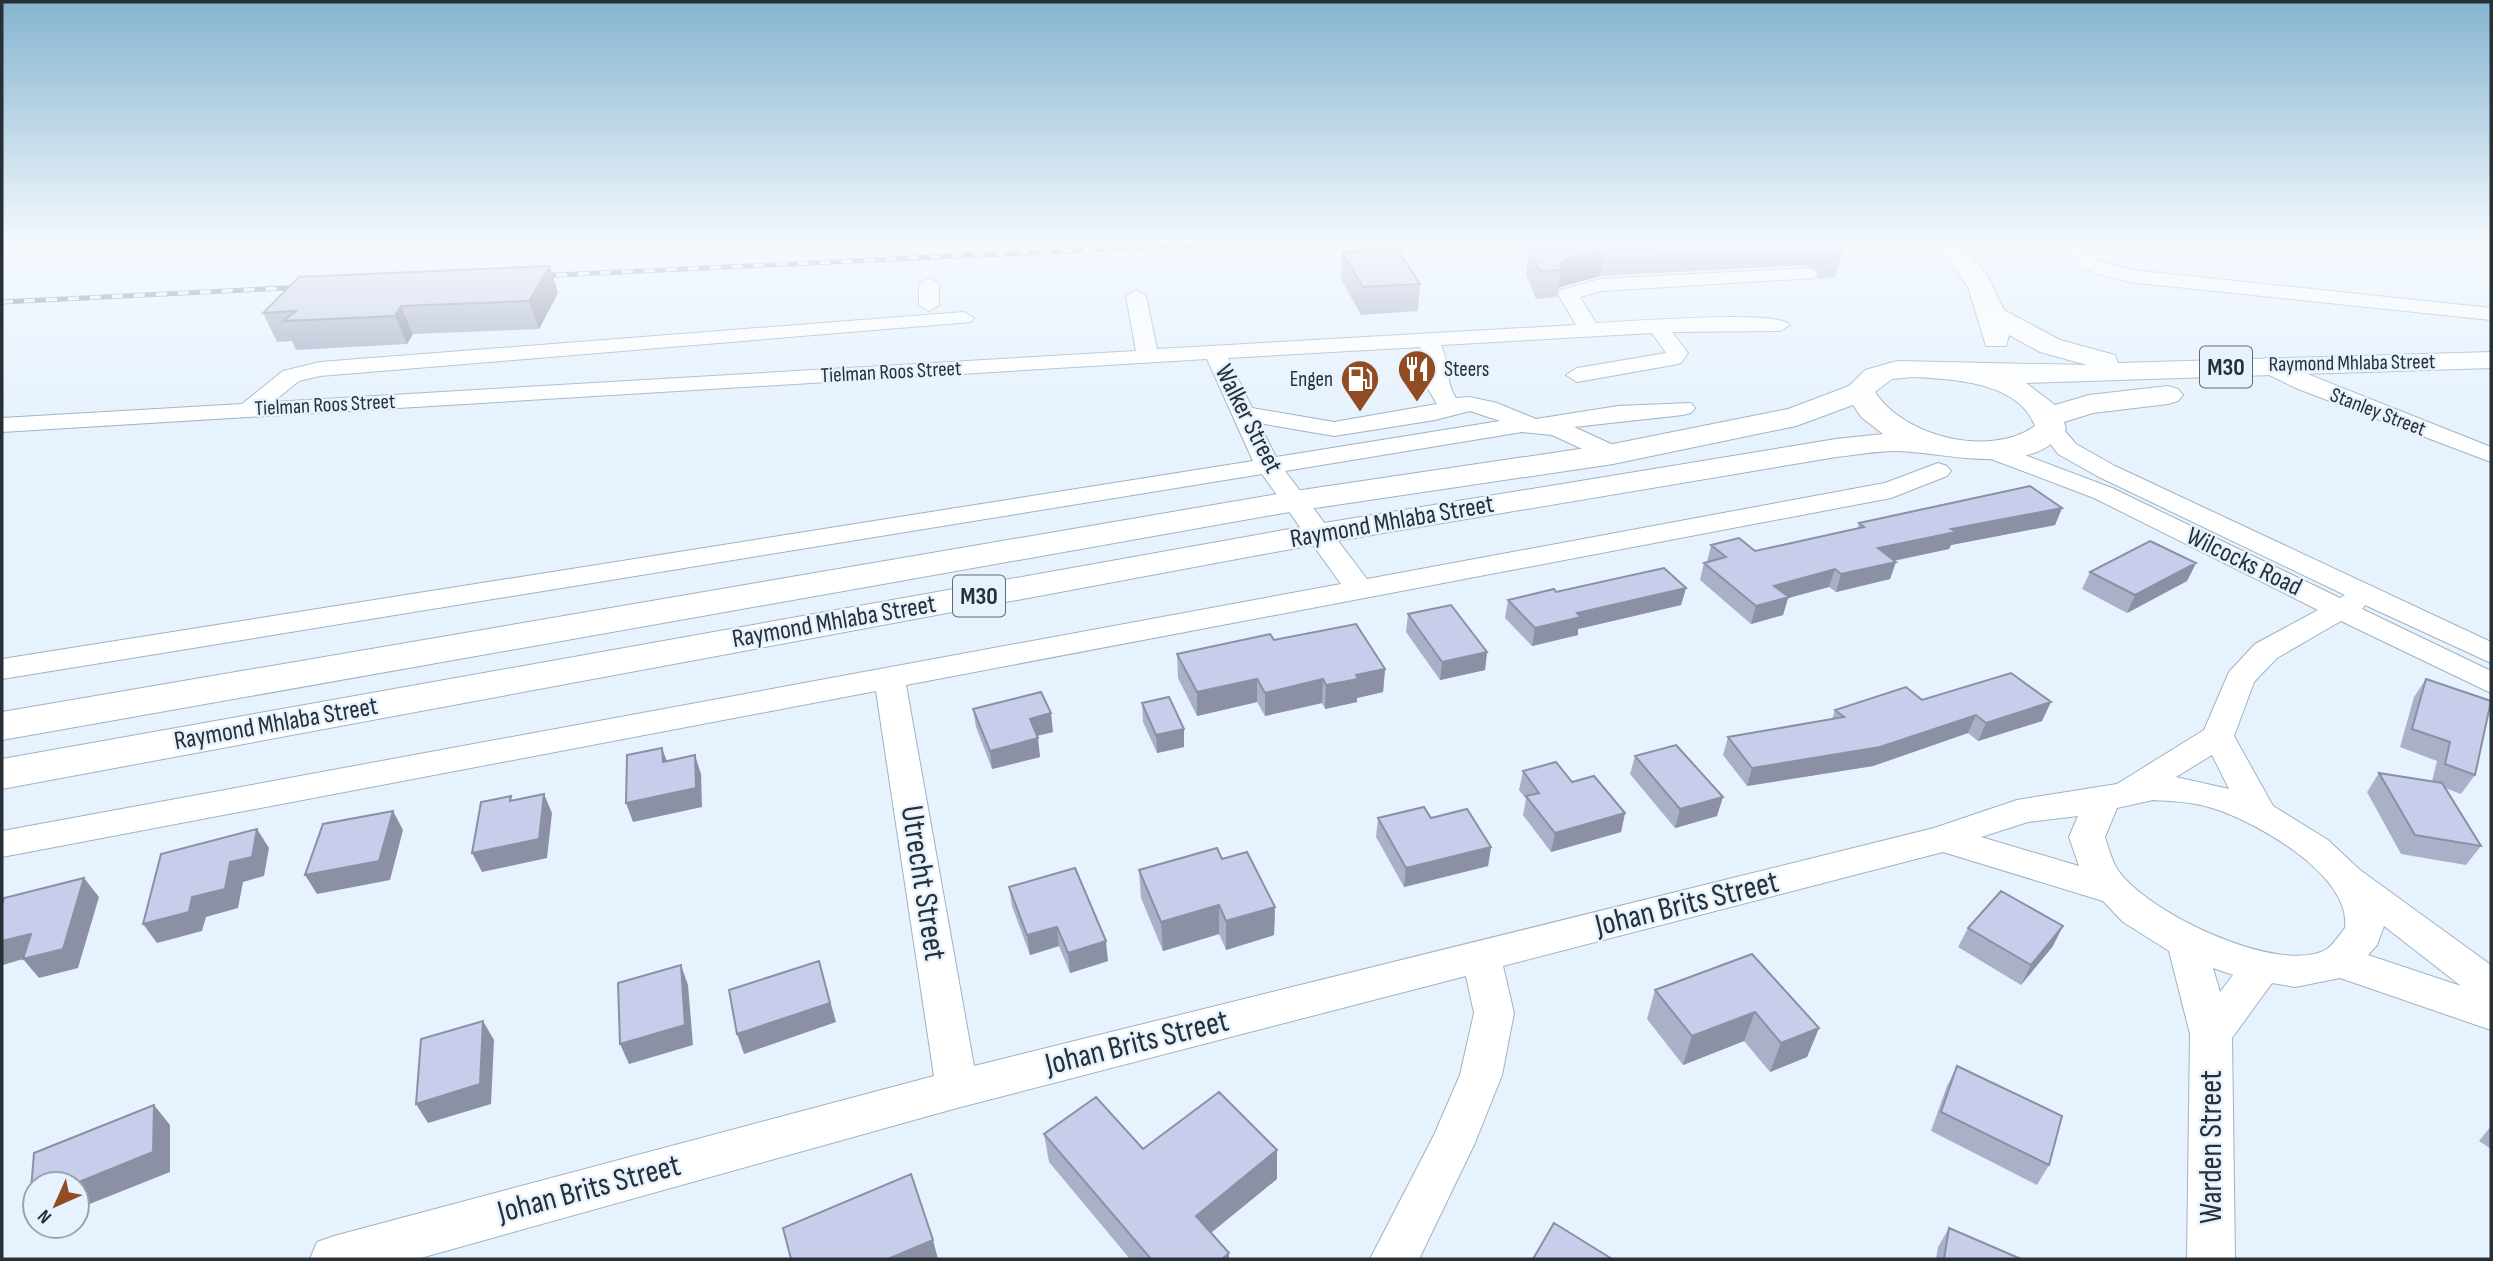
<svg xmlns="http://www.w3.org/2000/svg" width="2493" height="1261" viewBox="0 0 2493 1261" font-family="'Sofia Sans Condensed',sans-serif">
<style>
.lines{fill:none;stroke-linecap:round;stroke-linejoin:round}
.minor-casing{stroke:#9eb3c3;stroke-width:2}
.major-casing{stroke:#9eb3c3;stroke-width:2}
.minor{fill:#fff;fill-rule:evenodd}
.major{fill:#fff;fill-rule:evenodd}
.rail-casing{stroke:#717b84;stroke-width:5}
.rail{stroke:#e6f2fd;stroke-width:3.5;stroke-dasharray:11;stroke-linecap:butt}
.wall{fill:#abb0c9}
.shaded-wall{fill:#8b90a4}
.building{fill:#c7cdea;stroke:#8b90a4;stroke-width:2}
.labels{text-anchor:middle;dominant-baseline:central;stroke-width:5;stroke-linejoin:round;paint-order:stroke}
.far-street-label{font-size:21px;fill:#283037;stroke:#e6f2fd}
.far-poi-label{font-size:21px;fill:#283037;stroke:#e6f2fd;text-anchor:start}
.shield{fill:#e6f2fd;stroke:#616a72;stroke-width:2}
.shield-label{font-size:24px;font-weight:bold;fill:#283037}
.street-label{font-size:26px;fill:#283037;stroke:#e6f2fd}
.near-street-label{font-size:32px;fill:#283037;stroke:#e6f2fd}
</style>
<rect width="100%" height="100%" fill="#e6f2fd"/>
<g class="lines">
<g class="minor-casing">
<path id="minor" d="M2 242H51L42 248 2 252Z
M2060 242H2078L2079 247 2098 260 2132 270 2491 308V320L2130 282C2109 277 2063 268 2060 242Z
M1807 268 1814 270 1817 274 1814 278 1601 291 1580 297 1596 323C1624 322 1779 309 1790 325L1780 331 1672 332 1688 353 1681 363 1673 365 1577 382 1566 375 1577 368 1666 353 1652 333 1441 345C1450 364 1445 381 1456 398L1470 397 1497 403 1536 419 1618 406 1691 403 1695 408 1691 413 1683 415 1574 427 1622 449 1625 454 1622 459H1604L1552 435 1522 432 1285 471 1367 579 1885 483 1938 463 1947 466 1951 471 1947 476 1891 498 906 685 974 1066 1934 828 2017 800 2117 784 2204 730 2229 672 2255 644 2318 610 2094 498 1983 456 1980 451 1983 446H2001L2112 488 2340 598 2345 595 2097 476 2058 454 2039 429 2043 424H2059L2076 444 2115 466 2491 642V663L2365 605 2362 609 2491 671V693L2341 621 2277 658 2254 682 2234 736 2273 806 2328 840 2360 870 2491 965V1030L2340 978 2295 987 2272 983 2232 1038 2235 1259H2187L2190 1034 2169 951 2123 922 2103 901 1943 852 1503 966 1514 1013 1502 1075 1474 1145 1419 1259H1370L1434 1135 1460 1075 1474 1013 1466 976 957 1108 417 1259H310L317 1242 334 1236 934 1076 876 691 2 857V831L1341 584 1262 474 2 679V659L1253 461 1207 359 2 432V418L242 404 283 371 320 362 964 312 974 318 971 322 320 376 299 381 273 402 1136 351 1126 296 1136 290 1146 296 1157 349 1576 325 1558 294 1561 290 1600 279ZM1420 347 1425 358V384L1437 404 1334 422 1252 408 1228 358ZM1470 411 1500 421 1276 457 1259 423 1334 436 1435 420ZM2212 755 2229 789 2176 777ZM2153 800C2173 801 2193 802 2212 808 2255 821 2352 875 2345 928 2340 934 2333 945 2327 949 2280 977 2142 911 2116 867 2111 858 2108 846 2105 837L2117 808ZM2078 816 2069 837 2079 866 1981 837 2028 822ZM2384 926 2461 986 2368 955 2377 945ZM2213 968 2233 975 2220 992Z
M929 278 939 284V305L929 311 919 305V284Z
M2267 358 2491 447V462L2298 389 2259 370 2256 365 2259 360Z"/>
</g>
<g class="major-casing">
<path id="major" d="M1935 242H1960L1987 275 2004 310 2060 340 2115 355 2118 363 2491 352V368L2026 383 2055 405 2089 395 2168 386 2178 389 2183 395 2178 401 2168 404 2093 413 2064 422 2066 429C2032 479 1945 452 1896 451 1876 451 1856 455 1836 457L1318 544 2 789V759L1318 524 1836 439 1883 434 1861 417 1853 405 1796 426 1613 464 1295 511 2 740V712L1295 491 1613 444 1788 409 1849 386 1865 370 1897 361 2087 365 2040 352 2009 335 2006 346H1986L1968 287ZM1913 377C1953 379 2019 382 2035 426 1990 458 1904 437 1875 392L1892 379Z"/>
</g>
<use href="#minor" class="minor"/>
<use href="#major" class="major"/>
<g class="rail-casing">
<path id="rail" d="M534 276 1254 242
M2 302 306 287"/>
</g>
<use href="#rail" class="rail"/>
</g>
<path class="wall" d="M1642 242H1833L1842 251 1835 277 1817 279 1818 272 1807 265 1600 276 1560 287 1558 290 1557 297 1536 299 1526 275 1529 249Z
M1342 252 1420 284 1418 311 1361 315 1341 279Z
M558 293 539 329 413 334 407 344 296 350 292 341 277 342 263 313Z
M2062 508 2055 525 1951 545 1949 549 1894 561 1890 579 1836 592 1829 587 1788 598 1783 615 1751 624 1700 580 1704 563 1707 562 1711 545 1755 551 1858 528 1859 523Z
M2196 563 2187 581 2127 613 2082 589 2090 572Z
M1686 588 1681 605 1578 629V635L1532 646 1505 618 1508 600 1556 592Z
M1408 614 1487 652 1485 670 1440 680 1406 632Z
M1274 640 1385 669 1383 692 1357 698V702L1325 709 1322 703 1265 716 1257 702 1197 716 1178 678 1177 654Z
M2426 679 2475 775 2461 794 2445 788 2481 846 2466 865 2401 854 2367 792 2379 773 2432 781 2437 761 2400 747 2414 697Z
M1922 700 2042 721 1978 741 1968 733 1873 766 1747 786 1723 755 1728 737 1832 719 1835 710Z
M1142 703 1184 729V747L1157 753 1143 722Z
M973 709 1053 732 1037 736 1040 757 992 769 976 727Z
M1635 756 1717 816 1675 828 1630 774Z
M1523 771 1572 782 1625 813 1621 832 1551 852 1523 815 1526 799 1519 790Z
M1378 818H1431L1491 847 1488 866 1404 887 1376 837Z
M1222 859 1275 907 1274 935 1226 950 1219 934 1163 951 1141 898 1139 870Z
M1009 887 1108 961 1070 973 1059 946 1030 955 1012 906Z
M1968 928 2053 946 2021 985 1958 947Z
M1752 954 1819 1028 1807 1057 1770 1072 1744 1041 1683 1065 1647 1019 1655 990Z
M1957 1066 2049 1165 2037 1185 1931 1131 1947 1086Z
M2491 1126V1149L2479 1141Z
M1044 1134 1143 1149 1277 1150V1179L1211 1233 1229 1259H1130L1049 1162Z
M1949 1228 2021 1259H1936L1938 1247Z"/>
<path class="shaded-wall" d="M1604 250 1600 276 1560 287 1558 290 1561 270 1560 265 1564 260Z
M550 266 558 293 539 329 529 301Z
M401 306 413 334 407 344 395 316Z
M2062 508 2055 525 1951 545 1949 549 1872 565 1878 548 1951 529Z
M1896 562 1890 579 1836 592 1841 574Z
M2196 563 2187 581 2127 613 2135 595Z
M1835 569 1829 587 1788 598 1783 615 1751 624 1756 606 1774 586Z
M1686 588 1681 605 1578 629V635L1532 646 1535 628 1577 613Z
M1487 652 1485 670 1440 680 1442 662Z
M1385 669 1383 692 1357 698V702L1325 709 1326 685 1356 675Z
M1257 679V702L1197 716V692Z
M1323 679 1322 703 1265 716V693Z
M2051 702 2042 721 1978 741 1986 723Z
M1051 713 1053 732 1032 737 1030 719Z
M1976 715 1968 733 1873 766 1747 786 1752 768Z
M1184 729V747L1157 753 1156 735Z
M1038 738 1040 757 992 769 990 751Z
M662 748 669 767 663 762Z
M695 755 701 774 702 807 633 822 626 803Z
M544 794 552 813 547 858 482 872 472 853Z
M1723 797 1717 816 1675 828 1680 809Z
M393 811 403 830 390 880 317 894 305 875Z
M1625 813 1621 832 1551 852 1555 833Z
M257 829 269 848 264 876 243 882 238 908 206 917 202 931 157 943 143 924 192 897 230 862Z
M1491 847 1488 866 1404 887 1406 868Z
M84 878 99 897 78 968 39 978 23 959 3 965 2 963V941L31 934Z
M1219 905V934L1163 951 1161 922Z
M1275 907 1274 935 1226 950V921Z
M2063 926 2053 946 2021 985 2031 965Z
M1057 927 1059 946 1030 955 1027 935Z
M1106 941 1108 961 1070 973 1068 953Z
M819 961 836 1022 744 1054 737 1034Z
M681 965 688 985 693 1045 629 1064 620 1044Z
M1755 1012 1744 1041 1683 1065 1692 1036Z
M483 1021 494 1040 491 1104 428 1123 416 1104Z
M1819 1028 1807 1057 1770 1072 1781 1043Z
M154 1105 170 1125V1172L77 1209V1184H74Z
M1277 1150V1179L1197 1244 1196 1216Z
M35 1200V1207L30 1202Z
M933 1240 938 1259H888Z
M1229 1253V1259H1222Z"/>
<path class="building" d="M1642 242H1753L1604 250 1564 260 1560 265 1561 270 1540 271 1529 249Z
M1819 242H1833L1842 251 1824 252 1826 246Z
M1397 249 1420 284 1363 287 1342 252Z
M550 266 529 301 401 306 395 316 283 321 296 311 263 313 299 277Z
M2030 486 2062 508 1951 529 1956 532 1878 548 1896 562 1841 574 1835 569 1774 586 1789 597 1756 606 1704 563 1726 557 1711 545 1739 538 1755 551 1864 527 1859 523Z
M2150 541 2196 563 2135 595 2090 572Z
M1664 568 1686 588 1577 613 1581 617 1535 628 1508 600 1554 589 1556 592Z
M1451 605 1487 652 1442 662 1408 614Z
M1356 624 1385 669 1356 675 1358 679 1326 685 1323 679 1265 693 1257 679 1197 692 1177 654 1270 634 1274 640Z
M2011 673 2051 702 1986 723 1976 715 1880 747 1752 768 1728 737 1844 717 1835 710 1906 687 1922 700Z
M2426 679 2491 701 2475 775 2445 764 2450 742 2412 729Z
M1041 692 1051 713 1030 719 1038 738 990 751 973 709Z
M1169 697 1184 729 1156 735 1142 703Z
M1676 745 1723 797 1680 809 1635 756Z
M662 748 663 762 695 755 696 788 626 803 627 755Z
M1556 762 1572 782 1594 776 1625 813 1555 833 1526 796 1539 793 1523 771Z
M2379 773 2442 783 2481 846 2415 835Z
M544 794 539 839 472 853 481 802 511 796 510 801Z
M1424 807 1431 818 1467 809 1491 847 1406 868 1378 818Z
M393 811 379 861 305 875 323 824Z
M257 829 252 857 230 862 225 889 192 897 189 912 143 924 161 854Z
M1217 848 1222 859 1247 852 1275 907 1226 921 1219 905 1161 922 1139 870Z
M1075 868 1106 941 1068 953 1057 927 1027 935 1009 887Z
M84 878 63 949 23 959 31 934 2 941V904L4 898Z
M2001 891 2063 926 2031 965 1968 928Z
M1752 954 1819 1028 1781 1043 1755 1012 1692 1036 1655 990Z
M819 961 830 1003 737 1034 729 990Z
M681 965 685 1025 620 1044 618 983Z
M483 1021 480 1084 416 1104 421 1039Z
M1957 1066 2062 1116 2049 1165 1941 1112Z
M1219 1092 1277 1150 1196 1216 1229 1253 1222 1259H1151L1044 1134 1096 1097 1143 1149Z
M154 1105 153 1152 74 1184H35V1200L30 1202 34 1153Z
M911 1174 933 1240 888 1259H791L783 1228Z
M1554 1223 1612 1259H1533Z
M1949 1228 2021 1259H1944Z"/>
<linearGradient id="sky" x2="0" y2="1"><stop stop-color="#85b4d0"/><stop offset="0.58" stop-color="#f4f9fe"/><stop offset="1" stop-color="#f4f9fe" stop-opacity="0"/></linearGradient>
<rect width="2493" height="419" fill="url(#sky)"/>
<defs>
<g id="restaurant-pin" transform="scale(2.0125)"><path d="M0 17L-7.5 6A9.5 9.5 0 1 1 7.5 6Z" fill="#914c21" stroke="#e6f2fd"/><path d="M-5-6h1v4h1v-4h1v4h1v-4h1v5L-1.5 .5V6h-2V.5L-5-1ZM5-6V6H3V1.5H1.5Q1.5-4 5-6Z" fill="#fff"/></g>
<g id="fuel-pin" transform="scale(2.0125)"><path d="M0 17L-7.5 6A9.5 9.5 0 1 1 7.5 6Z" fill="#914c21" stroke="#e6f2fd"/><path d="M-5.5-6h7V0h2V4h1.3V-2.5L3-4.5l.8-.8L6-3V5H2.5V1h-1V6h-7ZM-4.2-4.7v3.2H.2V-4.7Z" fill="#fff"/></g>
</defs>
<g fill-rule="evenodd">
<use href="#restaurant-pin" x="1417" y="369"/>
<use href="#fuel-pin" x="1360" y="379"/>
</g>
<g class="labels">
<g class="far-street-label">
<text transform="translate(2352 363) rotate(-1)">Raymond Mhlaba Street</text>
<text transform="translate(891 372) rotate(-3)">Tielman Roos Street</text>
<text transform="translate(325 405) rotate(-3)">Tielman Roos Street</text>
<text transform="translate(2378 412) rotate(21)">Stanley Street</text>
</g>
<g class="far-poi-label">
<text x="1444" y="369">Steers</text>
<text x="1333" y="379" text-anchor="end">Engen</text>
</g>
<g class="shield">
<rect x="2200" y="346.5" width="52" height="41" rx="5"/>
<rect x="953" y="575.5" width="52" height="41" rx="5"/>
</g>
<g class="shield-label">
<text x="2226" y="367">M30</text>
<text x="979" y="596">M30</text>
</g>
<g class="street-label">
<text transform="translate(1248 419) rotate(63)">Walker Street</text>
<text transform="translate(1392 522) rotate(-10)">Raymond Mhlaba Street</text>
<text transform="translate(2244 562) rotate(26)">Wilcocks Road</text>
<text transform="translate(834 622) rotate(-10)">Raymond Mhlaba Street</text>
<text transform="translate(276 724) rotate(-10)">Raymond Mhlaba Street</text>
</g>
<g class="near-street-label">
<text transform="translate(923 883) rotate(81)">Utrecht Street</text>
<text transform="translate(1687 904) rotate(-14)">Johan Brits Street</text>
<text transform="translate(1137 1043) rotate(-14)">Johan Brits Street</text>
<text transform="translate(2211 1147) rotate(-90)">Warden Street</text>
<text transform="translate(589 1189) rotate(-15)">Johan Brits Street</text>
</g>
</g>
<rect width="2493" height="1261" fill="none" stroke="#283037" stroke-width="7"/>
<g transform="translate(56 1205) rotate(225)"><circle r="33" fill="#e6f2fd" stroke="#9aa4ae" stroke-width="2"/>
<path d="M0-5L12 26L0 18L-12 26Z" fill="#914c21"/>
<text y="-10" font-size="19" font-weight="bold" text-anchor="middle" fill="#283037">N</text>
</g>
</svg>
